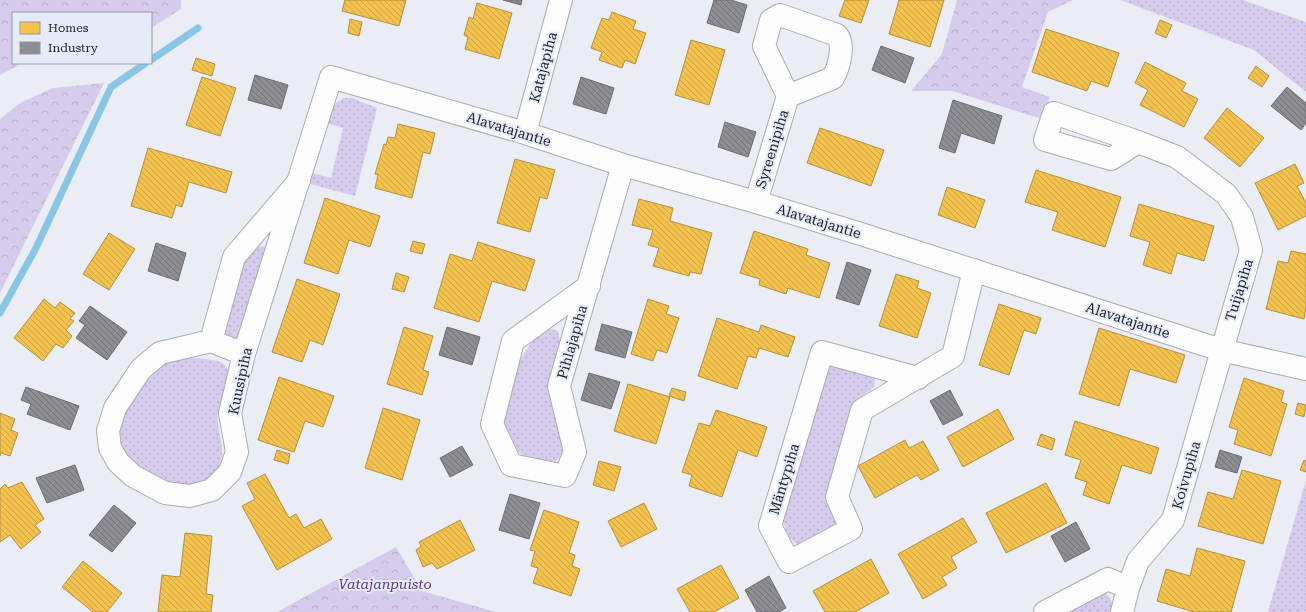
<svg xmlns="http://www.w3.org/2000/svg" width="1306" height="612" viewBox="0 0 1306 612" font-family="'Roboto Serif',serif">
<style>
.grass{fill:url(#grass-dots)}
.forest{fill:url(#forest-crowns)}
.homes{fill:url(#homes-back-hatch);stroke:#b29041}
.industry{fill:url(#industry-back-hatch);stroke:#6c6c71}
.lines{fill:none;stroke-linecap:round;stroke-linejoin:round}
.stream{stroke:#89c5e5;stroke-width:7}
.minor-casing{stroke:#a9abb0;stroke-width:24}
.minor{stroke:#fcfcfd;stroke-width:22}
.labels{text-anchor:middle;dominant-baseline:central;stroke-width:4;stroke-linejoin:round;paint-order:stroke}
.street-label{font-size:14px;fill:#1e1f24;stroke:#e5ebf9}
.park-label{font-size:14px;font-style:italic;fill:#603787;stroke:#e5ebf9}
</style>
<defs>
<pattern id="grass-dots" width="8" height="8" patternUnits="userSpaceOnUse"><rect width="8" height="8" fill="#d7cbed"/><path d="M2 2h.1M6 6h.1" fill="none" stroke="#b8aecb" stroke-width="1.8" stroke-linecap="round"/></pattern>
<pattern id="forest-crowns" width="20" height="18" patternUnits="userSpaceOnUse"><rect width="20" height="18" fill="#d7cbed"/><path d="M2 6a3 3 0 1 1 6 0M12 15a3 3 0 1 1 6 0" fill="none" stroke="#b8aecb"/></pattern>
<pattern id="homes-back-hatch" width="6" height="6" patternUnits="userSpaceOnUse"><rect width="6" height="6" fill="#f2c14e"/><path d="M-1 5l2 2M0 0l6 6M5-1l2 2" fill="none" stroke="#cfa544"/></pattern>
<pattern id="industry-back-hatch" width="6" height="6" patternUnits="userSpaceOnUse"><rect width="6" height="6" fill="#8d8d92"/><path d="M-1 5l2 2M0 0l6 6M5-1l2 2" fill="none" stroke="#737377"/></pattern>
</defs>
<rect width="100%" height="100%" fill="#eaedf4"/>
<path class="grass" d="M1120 0H1243L1306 22V92L1254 50Z
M343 98H352L377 108 355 196 310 184 312 173 331 178 343 128 326 123 331 107Z
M258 246 266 247 239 340 222 334 242 264Z
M551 329 558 331 560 342 547 389 564 445 562 455 556 461 546 462 523 455 513 448 503 422 518 363 531 343 542 332Z
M176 358C188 358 219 357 226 366 234 377 220 401 218 413 215 430 227 447 220 464 213 482 191 488 174 486 166 485 150 477 143 473 135 467 127 457 119 449L118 425 124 410 159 367Z
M828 364 871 375 875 380 874 387 854 402 827 493 837 519V526L798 545C788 538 785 531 783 519Z
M1306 480V612H1268Z
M1105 594C1112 598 1113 604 1112 612H1064L1100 595Z"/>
<path class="forest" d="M0 0H181V9L151 28V13H13V63H22L0 75Z
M957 0H1073L1048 12 1022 87 1050 97 1042 119 952 91H911L942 54Z
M104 83 0 293V119L22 102 53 88Z
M396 547 422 591 496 612H277Z"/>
<path class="homes" d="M345 0H406L399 26 342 11Z
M845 0H869L861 23 839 16Z
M899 0H944L930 47 889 34Z
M477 3 512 13 499 59 465 49 468 37 464 35 469 17 473 19Z
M612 12 636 21 633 29 646 33 635 64 625 60 622 68 599 60 602 52 591 48 602 18 609 20Z
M350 19 362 22 359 36 348 33Z
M1160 20 1172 25 1166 38 1155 33Z
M1046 29 1119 53 1108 87 1091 81 1087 91 1032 72Z
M691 40 725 50 709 105 675 95Z
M196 58 215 64 212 76 192 70Z
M1145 62 1186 83 1182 91 1198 99 1184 127 1140 105 1148 90 1135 83Z
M1256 66 1269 76 1262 87 1248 78Z
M202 77 236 88 220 136 186 125Z
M1227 108 1264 138 1240 167 1204 138Z
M398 124 435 133 430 154 423 152 412 198 375 188 378 175 375 174 384 144 386 145 388 137 395 138Z
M820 128 884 150 871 186 807 163Z
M148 148 232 172 226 193 189 182 182 207 176 205 172 218 131 206Z
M515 159 555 170 547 199 540 197 530 232 497 223Z
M1295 164 1304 183 1297 186 1306 203V216L1278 230 1255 183Z
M1036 170 1121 197 1105 247 1052 230 1058 212 1025 202Z
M947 187 985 200 975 228 938 215Z
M325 198 380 216 370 247 349 240 338 274 304 263Z
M639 199 673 208 670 221 712 233 701 274 690 272 689 276 653 266 659 248 648 245 653 230 632 225Z
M1139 204 1214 226 1204 261 1177 253 1171 274 1143 265 1150 242 1130 236Z
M754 231 808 249 806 255 830 263 819 298 788 288 786 294 759 285 760 279 740 273Z
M109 233 135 249 109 290 83 274Z
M413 241 425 244 422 254 410 251Z
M478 242 535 260 525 291 492 281 479 322 434 308 450 254 472 261Z
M1291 251 1306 254V308L1304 319 1266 309 1278 261 1288 263Z
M396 273 409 277 404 292 392 289Z
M896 274 919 281 917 288 931 293 917 338 879 326Z
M297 279 340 294 323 345 310 340 302 362 272 352Z
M44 299 55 308 60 302 75 313 70 319 74 321 66 330 72 336 63 348 56 344 43 361 14 338Z
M648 299 669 306 666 314 679 318 667 353 657 350 653 361 631 354Z
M999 304 1041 318 1036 334 1024 330 1009 375 979 365Z
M717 318 759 332 761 325 795 337 788 357 759 348 756 358 748 356 737 389 698 376Z
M404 327 433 336 423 370 429 372 422 395 387 384Z
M1099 328 1185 355 1176 383 1130 369 1119 406 1079 394Z
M279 377 334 396 323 427 305 421 294 452 258 440Z
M1244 378 1284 391 1281 402 1287 404 1271 456 1234 444 1238 430 1229 427Z
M628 384 670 397 656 444 614 431Z
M672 388 686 392 684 401 669 396Z
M1298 403 1306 405 1304 417 1295 414Z
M383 408 420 420 402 480 365 468Z
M998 409 1014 439 963 467 947 437Z
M716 410 767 427 757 457 738 450 722 497 689 486 692 475 682 472 699 423 710 426Z
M0 413 15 419 11 430 18 433 10 456 1 453 0 456Z
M1075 421 1159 448 1151 474 1122 465 1109 504 1083 495 1087 482 1075 478 1081 460 1065 455Z
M1041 434 1055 439 1052 450 1037 445Z
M905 440 909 448 923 441 939 470 921 480 917 475 875 498 858 466Z
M277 450 290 454 288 464 274 460Z
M1304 460 1306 461V472L1300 470Z
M599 461 621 467 614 491 593 485Z
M1242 470 1281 481 1263 544 1198 526 1208 492 1233 499Z
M265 474 289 518 296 514 304 528 321 519 332 539 277 570 242 506 255 499 247 483Z
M22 482 44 519 35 525 41 532 21 549 10 535 0 542V489L5 484 8 488Z
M1046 483 1067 523 1006 553 986 513Z
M644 503 657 529 621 547 608 521Z
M544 510 579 522 569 553 575 555 572 566 580 569 571 596 533 583 538 568 531 566 535 551 530 550Z
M963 518 977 542 951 557 957 568 942 577 947 585 923 599 898 554Z
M460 520 475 550 437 569 432 563 423 567 416 550 421 546 419 542Z
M185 533 212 536 206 594 213 595 211 612H158L162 575 180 577Z
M1197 548 1245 561 1231 612H1194L1157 601 1166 569 1190 576Z
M871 559 889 593 855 612H825L813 591Z
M83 561 122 593 107 612H93L62 587Z
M721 565 739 598 714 612H690L677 589Z"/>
<path class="industry" d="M503 0H522L521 5Z
M714 0H731L747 5 739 33 707 23Z
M881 46 914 58 905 83 872 70Z
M255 75 288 85 281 109 248 100Z
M581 77 614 88 606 114 573 104Z
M1287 87 1306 103V123L1301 130 1271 106Z
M953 100 1002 116 994 144 961 133 955 153 939 148Z
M725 122 756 132 748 157 718 147Z
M156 243 186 253 178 281 148 271Z
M847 262 871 270 859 305 836 298Z
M90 306 127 332 107 360 76 338 85 325 79 321Z
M602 324 632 332 625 358 595 350Z
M447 327 480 337 472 365 439 355Z
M589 373 620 382 611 409 581 400Z
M26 387 79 406 70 430 27 414 31 404 21 400Z
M950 390 963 415 943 425 930 401Z
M462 446 473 465 450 477 440 458Z
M1220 450 1242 457 1237 473 1215 467Z
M75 465 84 490 47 503 36 478Z
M510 494 540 503 529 539 499 530Z
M114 505 136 523 112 552 89 535Z
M1076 522 1090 549 1065 562 1051 536Z
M769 576 786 608 779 612H757L745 590Z"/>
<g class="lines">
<path class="stream" d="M151 60 198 28
M0 313 36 248 111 87 146 63"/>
<g class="minor-casing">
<path id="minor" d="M525 133 561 0
M299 181 234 257 211 341 160 353 141 369 115 408 108 431 110 448 118 462 133 476 165 493 190 496 212 490 230 472 237 452 230 413 244 354 331 77 525 133 623 165 756 202 861 234 1221 350 1306 369
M756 202 788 96 764 46 771 20 780 15 837 35C845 45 839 67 833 78L788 96
M589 286 513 341 492 424 511 465 565 476 575 452 559 386 623 165
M211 341 244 354
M918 378 822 352 770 526 789 562 851 529 837 497 862 410 953 356 974 270
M1045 612 1108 579 1128 588
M1122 612 1128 588 1138 561 1173 520 1251 250 1242 217 1226 194 1177 157 1138 142 1054 113 1045 140 1111 159 1138 142"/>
</g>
<use href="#minor" class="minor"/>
</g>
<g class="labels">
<g class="street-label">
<text transform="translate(543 67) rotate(-75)">Katajapiha</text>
<text transform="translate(509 129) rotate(17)">Alavatajantie</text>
<text transform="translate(772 149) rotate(-73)">Syreenipiha</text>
<text transform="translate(819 221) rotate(17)">Alavatajantie</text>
<text transform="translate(1239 290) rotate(-73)">Tuijapiha</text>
<text transform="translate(1128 320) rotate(18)">Alavatajantie</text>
<text transform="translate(572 342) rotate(-74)">Pihlajapiha</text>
<text transform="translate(240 381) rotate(-78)">Kuusipiha</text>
<text transform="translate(1186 475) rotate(-74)">Koivupiha</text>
<text transform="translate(784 479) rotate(-73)">Mäntypiha</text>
</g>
<g class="park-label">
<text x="385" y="584">Vatajanpuisto</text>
</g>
</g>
<rect x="12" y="12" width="140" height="52" fill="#e5ebf9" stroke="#9599a4"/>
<rect x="20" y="22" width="20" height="12" fill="#f2c14e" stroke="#9599a4"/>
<text x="48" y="32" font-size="12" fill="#1e1f24">Homes</text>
<rect x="20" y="42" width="20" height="12" fill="#8d8d92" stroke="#9599a4"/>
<text x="48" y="52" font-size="12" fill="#1e1f24">Industry</text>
</svg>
